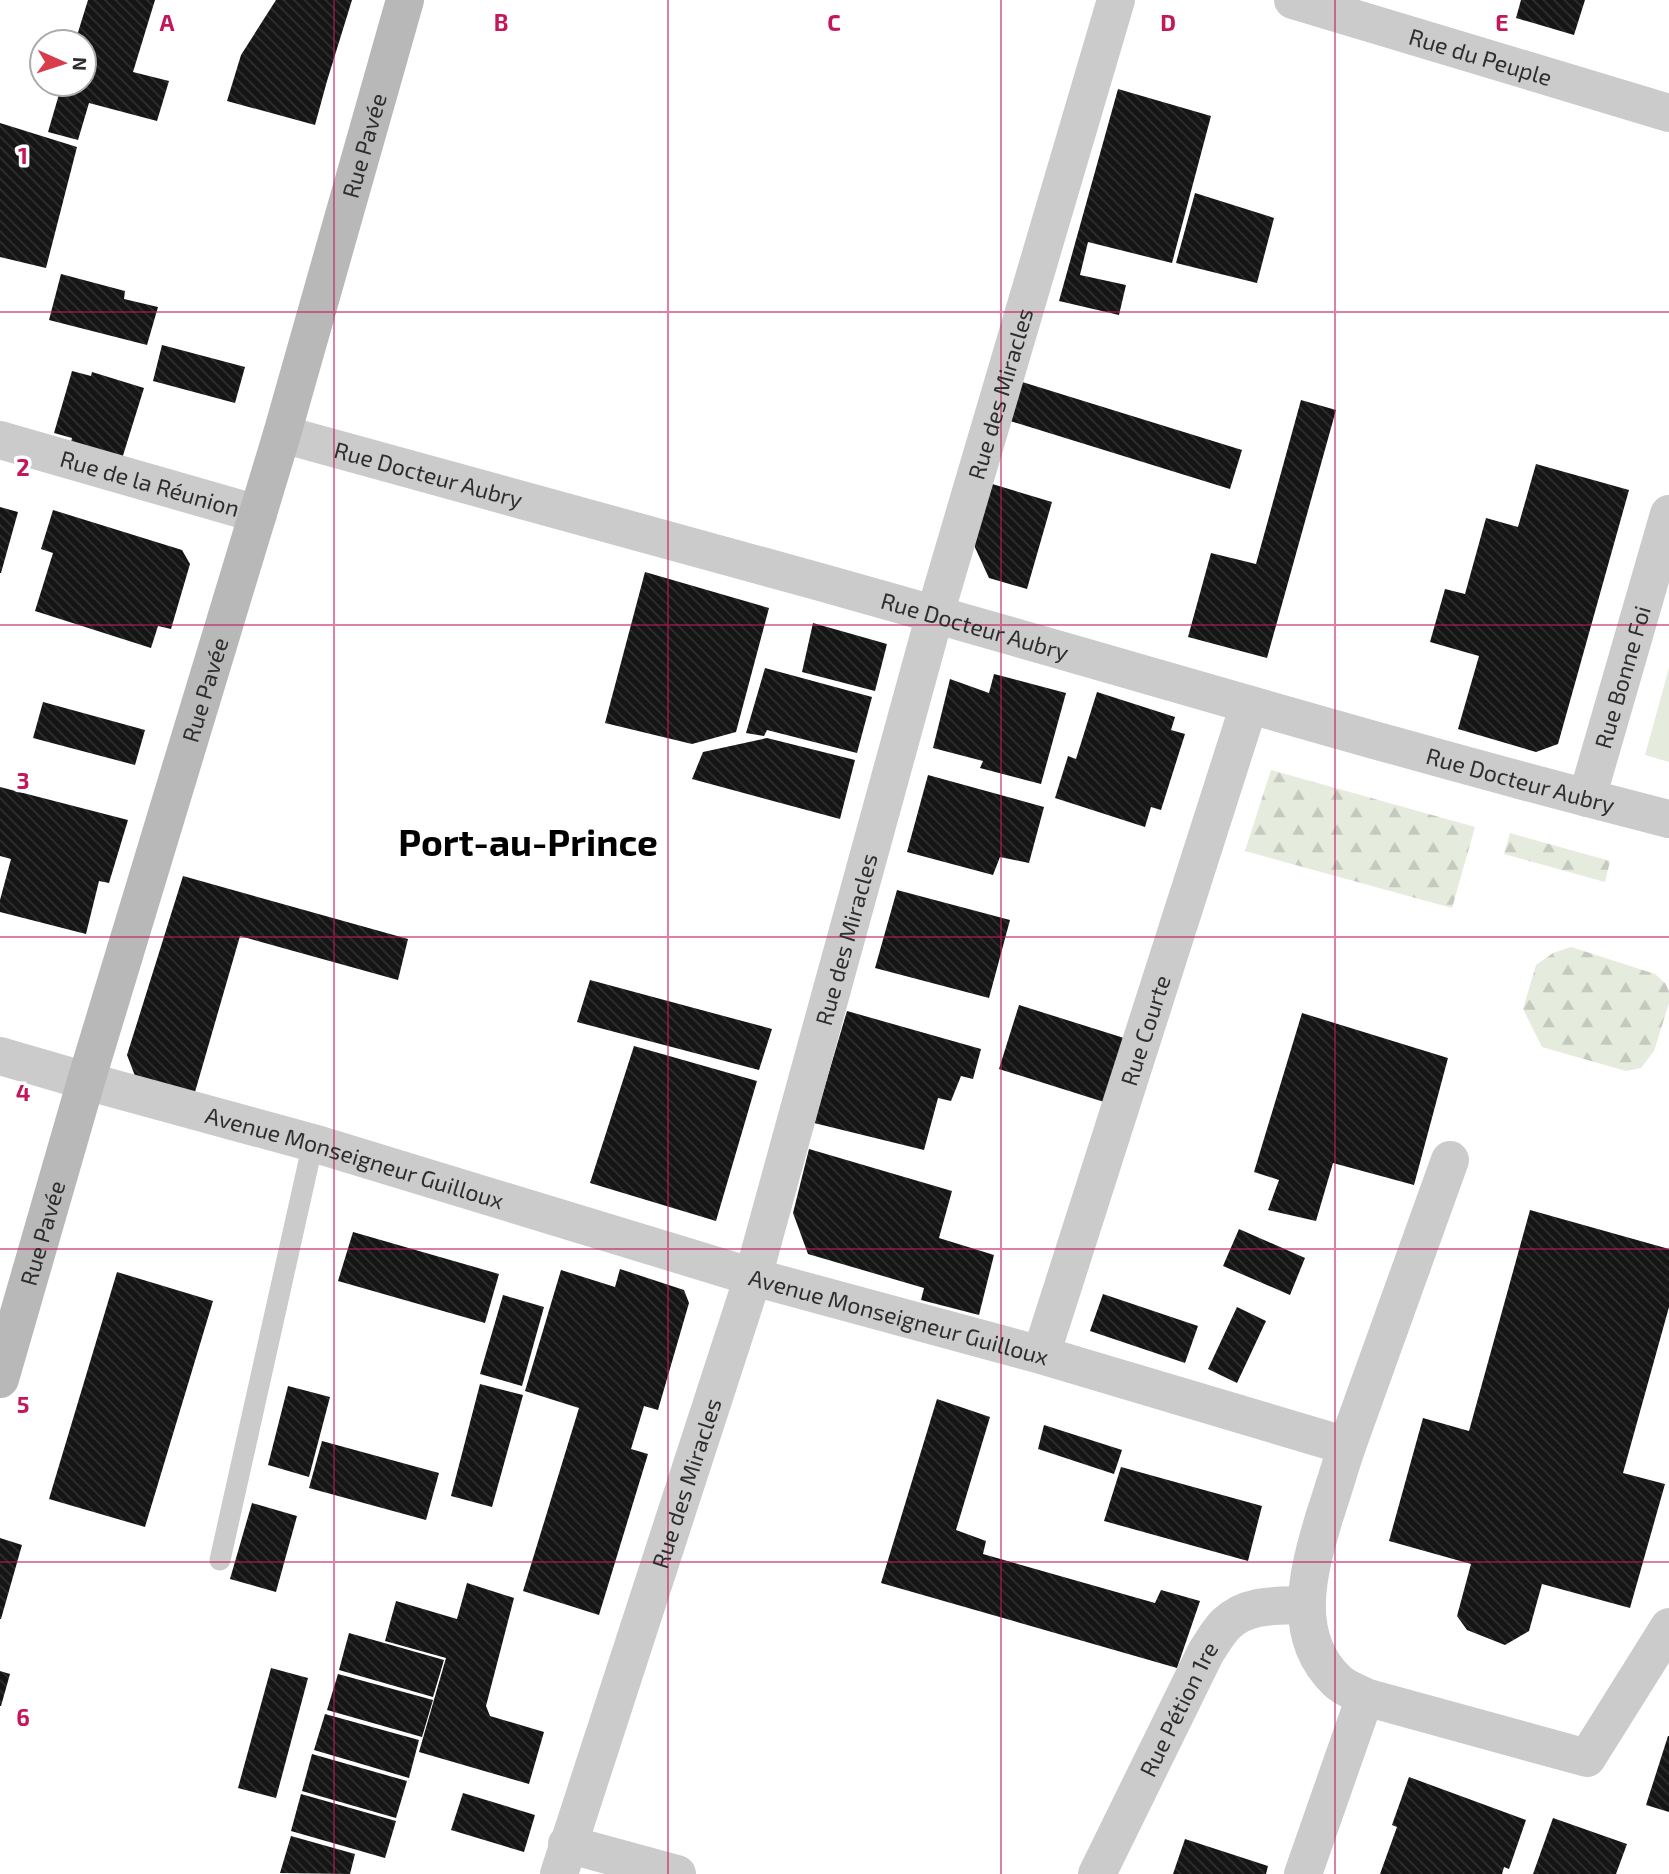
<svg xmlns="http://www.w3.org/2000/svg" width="1669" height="1874" viewBox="0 0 1669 1874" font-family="'Exo 2',sans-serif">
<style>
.grass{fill:#e5ebdd}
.forest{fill:url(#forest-firs)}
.building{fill:url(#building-back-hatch)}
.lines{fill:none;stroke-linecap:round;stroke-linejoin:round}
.service{stroke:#cbcbcb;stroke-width:21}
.minor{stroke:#cbcbcb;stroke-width:38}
.tertiary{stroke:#cbcbcb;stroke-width:38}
.secondary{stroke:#b8b8b8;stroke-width:38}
.grid{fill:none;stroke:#c2185b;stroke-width:2;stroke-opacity:0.55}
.labels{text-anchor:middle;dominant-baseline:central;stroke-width:7;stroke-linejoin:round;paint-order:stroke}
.street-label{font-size:23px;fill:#2e2e2e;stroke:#fff}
.town-label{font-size:37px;font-weight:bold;fill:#000;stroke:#fff}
.grid-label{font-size:23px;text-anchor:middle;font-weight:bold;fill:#c2185b;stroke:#fff;stroke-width:7;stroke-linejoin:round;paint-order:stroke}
</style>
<defs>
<pattern id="forest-firs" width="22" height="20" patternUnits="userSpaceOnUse" patternTransform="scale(1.75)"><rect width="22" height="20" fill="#e5ebdd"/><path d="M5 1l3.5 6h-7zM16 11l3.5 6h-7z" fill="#c5cabe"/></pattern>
<pattern id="building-back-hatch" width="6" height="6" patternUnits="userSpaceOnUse" patternTransform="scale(1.75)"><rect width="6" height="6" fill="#151515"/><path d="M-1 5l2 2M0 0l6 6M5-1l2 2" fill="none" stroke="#2f2f2f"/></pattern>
</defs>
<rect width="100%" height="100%" fill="#fff"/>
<path class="grass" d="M1669 668V762L1645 755Z"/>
<path class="forest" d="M1271 770 1475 827 1452 908 1245 851Z
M1510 833 1610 861 1605 882 1504 854Z
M1571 947 1655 974 1666 984 1669 992V1003L1654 1051 1641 1068 1626 1071 1542 1047 1523 1009 1536 965 1553 953Z"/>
<path class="building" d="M88 0H155L133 72 169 81 157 121 89 103 78 140 48 132 62 84H84V42H75Z
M276 0H352L327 81 315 125 227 101 241 55Z
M1521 0H1585L1574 35 1516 18Z
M1118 89 1211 116 1172 263 1088 242 1080 275 1126 285 1119 315 1059 301Z
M0 123 77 147 46 268 0 257Z
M1195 193 1274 218 1257 283 1176 263Z
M61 274 125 291 124 299 158 307 147 345 49 320Z
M162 345 245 367 235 403 153 381Z
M72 371 91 376 92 372 144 388 121 462 70 447 72 438 54 433Z
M1019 381 1242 450 1230 489 1007 420Z
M1301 400 1336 410 1267 658 1188 637 1211 553 1256 564Z
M1536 464 1629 490 1558 744 1536 752 1458 729 1479 656 1430 642 1445 589 1465 594 1486 518 1518 527Z
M989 483 1052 502 1027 589 989 578 972 541Z
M0 507 18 512 1 573H0Z
M53 510 182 550 190 564 171 629 158 626 151 648 35 611 53 553 41 549Z
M645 572 769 608 736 732 692 744 605 723Z
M813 623 887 644 875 691 802 672Z
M765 668 872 697 857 753 767 730 764 736 746 733Z
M994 674 1066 693 1041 784 980 768 983 761 933 748 950 679 989 693Z
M1097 692 1175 717 1171 730 1185 734 1161 810 1151 807 1145 827 1055 798 1068 756 1076 759Z
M43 702 145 730 135 765 33 738Z
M767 738 855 760 840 819 692 779 703 752Z
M928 775 1044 807 1029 863 1000 857 993 875 907 852Z
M0 787 128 820 109 883 99 881 86 934 0 912V900L11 859 0 856Z
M183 876 408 939 398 980 240 936 195 1092 135 1076 127 1055Z
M897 890 1010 920 989 998 875 968Z
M590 980 772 1029 759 1070 577 1022Z
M1019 1005 1124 1038 1104 1102 999 1069Z
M847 1011 981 1049 973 1079 961 1076 951 1101 938 1098 924 1150 814 1123Z
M1302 1013 1448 1058 1414 1185 1333 1163 1316 1221 1268 1210 1279 1180 1254 1172Z
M634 1046 757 1081 716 1221 590 1183Z
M809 1149 952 1191 939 1238 994 1255 979 1315 921 1300 924 1288 808 1254 793 1213Z
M1530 1210 1669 1249V1307L1623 1473 1665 1484 1630 1608 1542 1584 1529 1631 1505 1645 1467 1630 1457 1616 1471 1564 1389 1541 1423 1418 1469 1431Z
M1239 1229 1305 1258 1290 1295 1223 1266Z
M353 1232 499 1274 485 1323 338 1281Z
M620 1269 684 1290 689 1303 658 1410 644 1406 631 1449 648 1454 599 1615 523 1591 579 1408 525 1391 561 1270 615 1287Z
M117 1272 213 1301 145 1527 49 1499Z
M1103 1294 1198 1326 1185 1363 1090 1331Z
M503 1295 544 1307 522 1386 480 1374Z
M1237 1307 1266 1321 1237 1383 1208 1369Z
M480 1384 523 1395 492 1507 451 1496Z
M288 1386 330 1397 309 1477 268 1465Z
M937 1399 990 1417 956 1530 986 1541 983 1554 1155 1603 1161 1590 1200 1601 1177 1668 881 1583Z
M1044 1425 1122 1450 1114 1474 1038 1449Z
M322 1441 439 1473 426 1520 309 1488Z
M1121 1467 1262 1506 1248 1561 1104 1521Z
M252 1503 297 1516 276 1592 230 1579Z
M0 1538 22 1545 1 1619H0Z
M467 1583 514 1598 486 1706 490 1716 544 1732 529 1784 419 1752 446 1658 385 1641 396 1601 457 1619Z
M349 1633 444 1660 433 1697 339 1670Z
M271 1668 308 1678 276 1798 238 1788Z
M0 1671 10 1674 1 1706H0Z
M338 1674 433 1700 422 1737 327 1710Z
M325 1714 419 1740 409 1778 314 1750Z
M1668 1736H1669V1812L1646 1805Z
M312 1754 407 1781 396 1818 302 1791Z
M1409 1777 1526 1820 1509 1869 1504 1867 1502 1874H1380L1397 1827 1392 1825Z
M463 1793 535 1815 524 1852 451 1830Z
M301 1794 396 1821 385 1858 291 1831Z
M1553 1818 1627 1844 1616 1874H1533Z
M291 1836 355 1854 350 1874 280 1873Z
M1185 1839 1268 1866 1266 1874H1173Z"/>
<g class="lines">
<path class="service" d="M220 1560 313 1143"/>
<g class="minor">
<path id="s1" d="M1293 0 1669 113"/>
<path id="s2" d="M0 440 258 514"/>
<path id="s3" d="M1587 798 1669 514"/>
<path id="s4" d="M1041 1355 1249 705"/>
<path d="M1347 1446 1450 1160"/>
<path d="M1365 1697 1587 1758 1669 1627"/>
<path d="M567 1844 677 1874"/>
<path id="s5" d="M559 1874 753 1277 935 614 1116 0"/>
<path id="s6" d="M1097 1874 1206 1652C1212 1643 1218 1632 1226 1624 1247 1603 1278 1606 1306 1605"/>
</g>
<g class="tertiary">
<path id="s7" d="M282 434C500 494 719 553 937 615 1181 684 1423 757 1669 819"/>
<path id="s8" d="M0 1056 86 1081 313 1143 753 1277 1041 1355 1347 1446C1339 1470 1332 1494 1324 1518 1308 1572 1290 1636 1337 1681 1344 1688 1356 1692 1365 1697L1303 1874"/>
</g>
<path class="secondary" id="s9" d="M0 1379 86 1081 282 434 405 0"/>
</g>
<path class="grid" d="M334 0V1874M668 0V1874M1001 0V1874M1335 0V1874M0 312H1669M0 625H1669M0 937H1669M0 1249H1669M0 1562H1669"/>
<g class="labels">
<g class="street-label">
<text stroke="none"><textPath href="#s1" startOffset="196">Rue du Peuple</textPath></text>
<text stroke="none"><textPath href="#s9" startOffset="1286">Rue Pavée</textPath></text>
<text stroke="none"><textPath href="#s5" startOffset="1545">Rue des Miracles</textPath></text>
<text stroke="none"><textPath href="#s7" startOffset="152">Rue Docteur Aubry</textPath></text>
<text stroke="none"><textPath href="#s2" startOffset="156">Rue de la Réunion</textPath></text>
<text stroke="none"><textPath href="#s7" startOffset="719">Rue Docteur Aubry</textPath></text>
<text stroke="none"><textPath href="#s3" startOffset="126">Rue Bonne Foi</textPath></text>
<text stroke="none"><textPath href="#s9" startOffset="719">Rue Pavée</textPath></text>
<text stroke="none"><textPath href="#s7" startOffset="1286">Rue Docteur Aubry</textPath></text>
<text stroke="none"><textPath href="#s5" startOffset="978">Rue des Miracles</textPath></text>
<text stroke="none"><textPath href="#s4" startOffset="341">Rue Courte</textPath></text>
<text stroke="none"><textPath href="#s8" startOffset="369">Avenue Monseigneur Guilloux</textPath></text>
<text stroke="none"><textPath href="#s9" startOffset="152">Rue Pavée</textPath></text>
<text stroke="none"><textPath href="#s8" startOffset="936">Avenue Monseigneur Guilloux</textPath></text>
<text stroke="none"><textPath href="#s5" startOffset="411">Rue des Miracles</textPath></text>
<text stroke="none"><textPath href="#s6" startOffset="184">Rue Pétion 1re</textPath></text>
</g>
<g class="town-label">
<text x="528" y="841">Port-au-Prince</text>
</g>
</g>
<g class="grid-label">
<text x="167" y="31">A</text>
<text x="501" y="31">B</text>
<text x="834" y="31">C</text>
<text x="1168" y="31">D</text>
<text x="1502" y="31">E</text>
<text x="23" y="164">1</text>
<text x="23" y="476">2</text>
<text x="23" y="789">3</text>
<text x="23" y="1101">4</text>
<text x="23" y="1413">5</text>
<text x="23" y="1726">6</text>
</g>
<g transform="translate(63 63) rotate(93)"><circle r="33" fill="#ffffff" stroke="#ababab" stroke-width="2"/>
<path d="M0-5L12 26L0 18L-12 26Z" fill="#d93d4c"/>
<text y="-10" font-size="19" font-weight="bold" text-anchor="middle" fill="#2e2e2e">N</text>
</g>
</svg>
